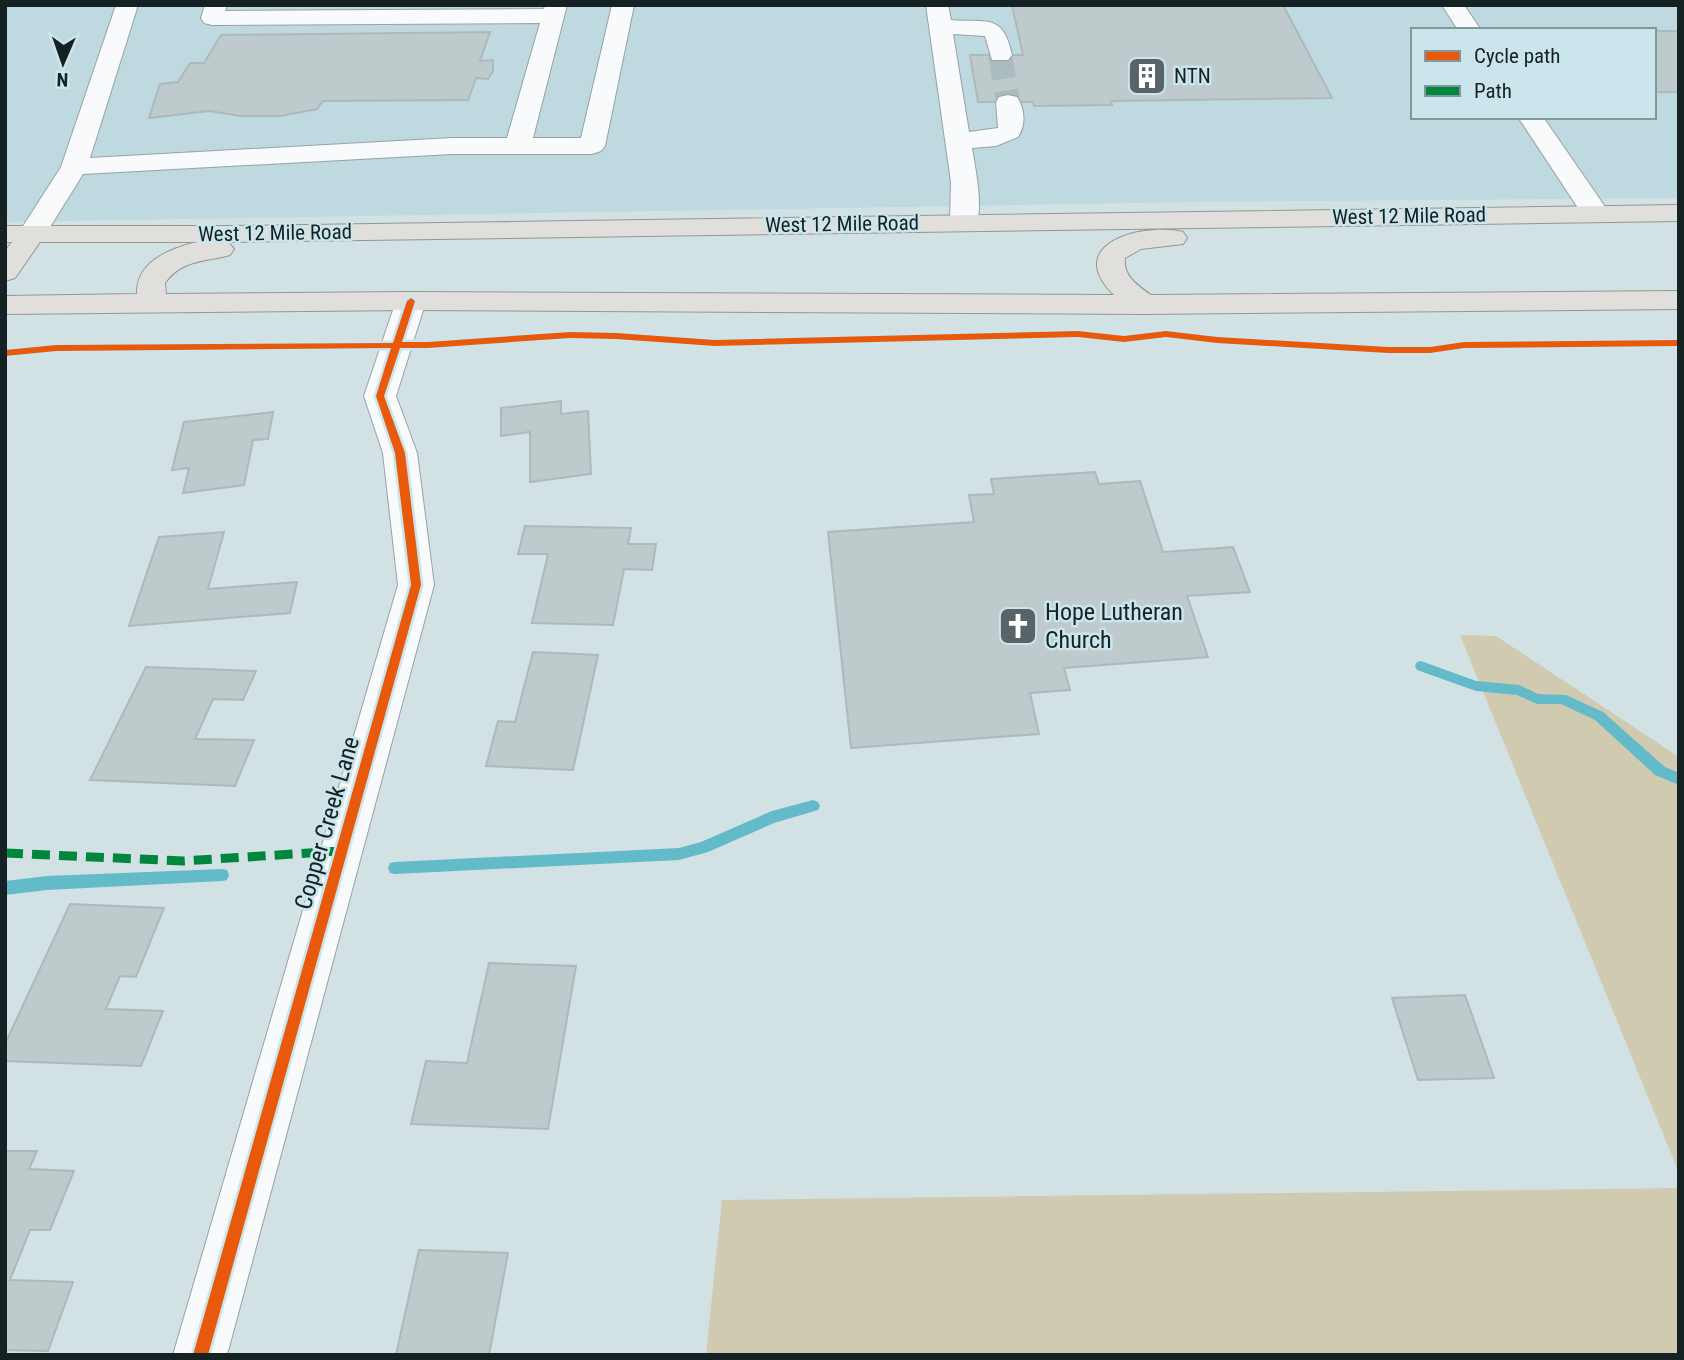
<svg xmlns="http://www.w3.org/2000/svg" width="1684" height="1360" viewBox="0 0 1684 1360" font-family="'Roboto Condensed',sans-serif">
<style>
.built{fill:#bed9df;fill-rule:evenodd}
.green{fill:#d0cab0}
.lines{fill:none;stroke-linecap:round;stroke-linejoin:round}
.stream{fill:#63bac8;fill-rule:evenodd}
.building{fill:#becacc;stroke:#adb9bc;stroke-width:2}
.minor-tunnel{stroke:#acbbbd;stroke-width:24;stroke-dasharray:24 12;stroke-linecap:butt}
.minor-casing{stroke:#97a2a5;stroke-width:2}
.major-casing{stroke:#93978f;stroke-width:2}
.minor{fill:#f8fafb;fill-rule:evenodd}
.major{fill:#e0dfdb;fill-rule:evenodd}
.quiet{stroke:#00873e;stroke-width:9;stroke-dasharray:18 9;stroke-linecap:butt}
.cycleway-casing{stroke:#cae6ec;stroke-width:5}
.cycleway{fill:#e8590c;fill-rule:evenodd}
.labels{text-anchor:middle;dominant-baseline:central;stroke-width:5;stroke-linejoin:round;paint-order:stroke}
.far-poi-label{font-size:21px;fill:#162123;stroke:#cae6ec;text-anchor:start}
.far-street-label{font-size:21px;fill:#162123;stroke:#cae6ec}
.poi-label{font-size:24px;fill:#162123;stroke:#cae6ec;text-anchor:start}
.street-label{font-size:24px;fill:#162123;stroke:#cae6ec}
</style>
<rect width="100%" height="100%" fill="#d2e1e4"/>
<path class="built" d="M5 5H1679V198L1190 202 5 222ZM1413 30H1654V117H1413Z"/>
<path class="green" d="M1460 635 1496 636 1679 757V1173Z
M1679 1188V1355H706L722 1200Z"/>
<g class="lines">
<path class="stream" d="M1421 661 1476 681 1519 685 1538 694 1566 695 1603 712 1665 767 1679 773V785L1655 775 1595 720 1561 704H1537L1517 695 1476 691 1417 670 1415 666 1417 662Z
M813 800 818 802 820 806 818 810 774 823 708 852 679 860 395 874 390 873 388 868 390 863 395 862 679 848 701 842 772 811Z
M222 869 227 870 229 875 227 880 222 881 47 890 5 895V881L47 876Z"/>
</g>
<path class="building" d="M1012 5H1283L1332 98 1111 101 1112 105 1034 106 1033 102H978L970 55H1023Z
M1654 31H1679V92H1654Z
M490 32 480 61 493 60V71L488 79 476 78 468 100 323 101 317 109 280 116H241L209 111 149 118 160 84 178 82 190 63H204L221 35Z
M561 401V414L588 411 591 474 530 482V432L501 436V408Z
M273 412 268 439 253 440 244 485 183 493 189 468 172 470 184 422Z
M1095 472 1099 484 1140 481 1163 552 1233 547 1250 592 1187 596 1208 657 1064 668 1070 690 1030 693 1039 734 851 748 828 532 974 522 969 495 994 494 991 479Z
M525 526 631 528 628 544H656L652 570 624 569 613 625 532 623 548 554H518Z
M224 532 208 589 297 582 290 613 129 626 159 537Z
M533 652 598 655 573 770 486 766 498 721 515 722Z
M146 667 256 671 243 700 213 699 195 739 254 740 235 786 90 780Z
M70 904 164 908 136 977 120 976 106 1009 163 1011 141 1066 5 1061V1044Z
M489 963 576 966 548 1129 411 1124 426 1061 467 1063Z
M1465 995 1494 1078 1418 1080 1392 998Z
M5 1151H37L29 1169 74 1171 50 1230H30L10 1280 73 1282 48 1351 5 1350Z
M419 1250 508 1253 489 1355H396Z"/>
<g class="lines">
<path class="minor-tunnel" d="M1000 55 1008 102"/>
<g class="minor-casing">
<path id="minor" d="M116 5H138L90 158 452 138H507L540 23 212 25 204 23 201 18 205 5H227L225 11 544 9 545 5H567L533 138H581L612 5H634L605 146 601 151 592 154H452L83 174 42 240 32 242 22 240 18 234 61 167Z
M926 5H948L951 20C988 23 1003 13 1012 55L1008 60H992L985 36 953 34 969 132 998 128 996 102 999 97 1008 95 1017 97C1025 109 1026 125 1018 137L996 146 972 148C975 167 985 212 974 228L964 230 954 228 950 222 951 182Z
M1442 5H1464L1481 30H1458Z
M1518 117H1543L1610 214 1606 220 1596 222 1586 220Z
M411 292 421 294 426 301 396 396 417 453 434 585 227 1355H173L398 585 383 453 364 396 396 301 401 294Z"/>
</g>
<g class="major-casing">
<path id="major" d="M1679 205V221L228 242 234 249 230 255C205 262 182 259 165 283L166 294 411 292 1114 295C1062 244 1142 222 1183 232L1187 238 1183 244 1141 249 1125 258C1123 276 1137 285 1151 295L1679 291V309L1144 314 411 310 5 314V296L137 294C136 261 171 248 198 242H40L15 278 5 281V251L12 242H5V226H230Z"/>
</g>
<use href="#minor" class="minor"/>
<use href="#major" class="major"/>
<path class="quiet" d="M5 853 183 861 341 851"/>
<g class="cycleway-casing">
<path id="cycleway" d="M411 298 415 301 402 342H428L570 332 616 333 715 340 1078 331 1124 336 1166 331 1217 337 1388 347H1430L1464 342 1679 340V346L1464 348 1430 353H1388L1217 343 1166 337 1124 342 1078 337 715 346 616 339 570 338 428 348H400L384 396 405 453 421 585 208 1355H193L411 585 395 453 376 396 391 348 56 351 5 356V350L56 345 393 343 407 301Z"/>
</g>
<use href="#cycleway" class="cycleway"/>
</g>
<defs>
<g id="building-square" transform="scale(2.0125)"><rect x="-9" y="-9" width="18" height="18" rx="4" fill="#586467" stroke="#cae6ec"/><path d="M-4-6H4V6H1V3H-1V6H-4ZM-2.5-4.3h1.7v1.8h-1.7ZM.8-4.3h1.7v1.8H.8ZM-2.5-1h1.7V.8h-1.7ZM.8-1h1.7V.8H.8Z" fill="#fff"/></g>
<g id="church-square" transform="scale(2.0125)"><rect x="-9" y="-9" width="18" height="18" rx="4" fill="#586467" stroke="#cae6ec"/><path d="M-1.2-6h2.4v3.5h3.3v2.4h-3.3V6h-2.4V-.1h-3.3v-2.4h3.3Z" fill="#fff"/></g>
</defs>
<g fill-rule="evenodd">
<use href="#building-square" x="1147" y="76"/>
<use href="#church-square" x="1018" y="626"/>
</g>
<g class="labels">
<g class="far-poi-label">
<text x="1174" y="76">NTN</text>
</g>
<g class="far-street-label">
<text transform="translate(1409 216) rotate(-1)">West 12 Mile Road</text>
<text transform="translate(842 224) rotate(-1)">West 12 Mile Road</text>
<text transform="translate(275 233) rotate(-1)">West 12 Mile Road</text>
</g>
<g class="poi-label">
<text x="1045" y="612">Hope Lutheran<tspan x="1045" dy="28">Church</tspan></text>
</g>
<g class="street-label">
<text transform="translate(327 823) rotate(-74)">Copper Creek Lane</text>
</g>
</g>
<rect width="1684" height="1360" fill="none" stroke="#162123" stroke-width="14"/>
<rect x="1411" y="28" width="245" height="91" fill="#cae6ec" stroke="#82979c" stroke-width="2"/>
<rect x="1425" y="51" width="35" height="10" fill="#e8590c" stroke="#82979c" stroke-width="2"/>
<text x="1474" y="63" font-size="21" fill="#162123">Cycle path</text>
<rect x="1425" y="86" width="35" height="10" fill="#00873e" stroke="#82979c" stroke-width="2"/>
<text x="1474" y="98" font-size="21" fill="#162123">Path</text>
<g transform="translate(63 63) rotate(182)" stroke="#cae6ec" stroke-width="5" paint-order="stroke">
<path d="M0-5L12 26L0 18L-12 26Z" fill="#162123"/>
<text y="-10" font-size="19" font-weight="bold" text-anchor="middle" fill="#162123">N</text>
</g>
</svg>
